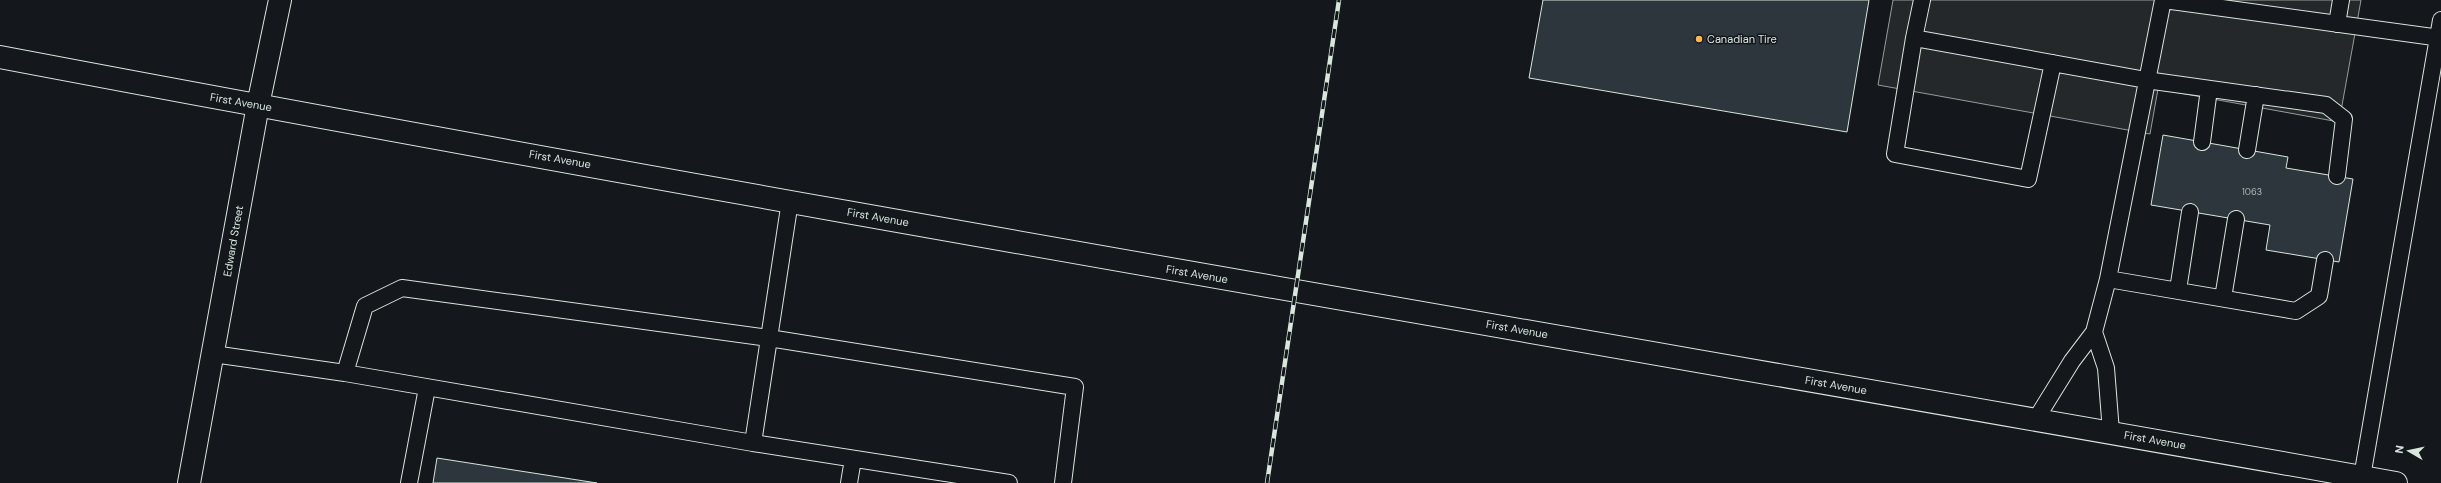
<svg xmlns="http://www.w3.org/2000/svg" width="2441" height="483" viewBox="0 0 2441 483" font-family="'DM Sans',sans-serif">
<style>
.parking{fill:#24282b;stroke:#939e99}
.building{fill:#2c363c;stroke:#d8e6dc}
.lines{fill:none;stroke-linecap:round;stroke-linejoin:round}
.lane-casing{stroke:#d8e6dc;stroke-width:18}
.street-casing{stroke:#d8e6dc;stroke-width:24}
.secondary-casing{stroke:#d8e6dc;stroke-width:24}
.lane{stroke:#14181c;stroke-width:16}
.street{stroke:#14181c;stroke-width:22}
.secondary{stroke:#14181c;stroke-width:22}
.rail-casing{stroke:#d8e6dc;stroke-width:4.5}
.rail{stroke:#14181c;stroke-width:3;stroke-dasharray:9;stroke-linecap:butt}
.poi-dot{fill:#ffb74d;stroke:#14181c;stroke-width:1.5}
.labels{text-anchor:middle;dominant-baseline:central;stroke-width:3;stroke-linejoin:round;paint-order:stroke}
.number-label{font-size:9px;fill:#adbab4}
.poi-label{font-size:11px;fill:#d8e6dc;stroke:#14181c;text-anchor:start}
.street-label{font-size:11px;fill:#d8e6dc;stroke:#14181c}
</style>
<rect width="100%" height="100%" fill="#14181c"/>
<path class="parking" d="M1893 0H2361L2339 122 2158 89 2150 134 1878 85Z"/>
<path class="building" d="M1543 0H1869L1847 132 1529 78Z
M2163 135 2288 157 2286 168 2353 179 2339 262 2266 250 2270 225 2151 205Z
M437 458 597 483H433Z"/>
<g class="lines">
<g class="lane-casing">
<path id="lane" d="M1922 0 1914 38 2146 80 2326 105 2344 119 2337 176
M2164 0 2441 38
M2337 24 2341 0
M1914 38 1895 154 2028 179 2053 63
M2202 142 2209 89
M2247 150 2256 95
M790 201 753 443 1009 483
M2108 279 2296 311 2319 296 2325 260
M2178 290 2190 212
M2223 298 2236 219
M2094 332 2106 368 2111 432
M213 354 345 373 365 306 402 288 769 338 1075 387 1063 483
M345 373 753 443
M2036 419 2072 361 2094 332 2108 279 2163 0
M2362 477 2441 20
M409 483 427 388
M849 483 853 459"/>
</g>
<g class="street-casing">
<path id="street" d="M189 483 258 105"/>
</g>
<g class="secondary-casing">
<path id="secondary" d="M0 57C797 208 1597 342 2396 483
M258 105 280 0"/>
</g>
<use href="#lane" class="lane"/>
<use href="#street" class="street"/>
<use href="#secondary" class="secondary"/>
<g class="rail-casing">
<path id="rail" d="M1267 483 1339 0"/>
</g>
<use href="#rail" class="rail"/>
</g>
<circle class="poi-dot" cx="1699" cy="39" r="4"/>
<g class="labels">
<g class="number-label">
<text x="2252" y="192">1063</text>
</g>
<g class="poi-label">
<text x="1707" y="39">Canadian Tire</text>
</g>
<g class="street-label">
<text transform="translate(241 102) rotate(10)">First Avenue</text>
<text transform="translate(560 159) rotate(10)">First Avenue</text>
<text transform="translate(878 217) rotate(10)">First Avenue</text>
<text transform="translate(233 241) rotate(-80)">Edward Street</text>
<text transform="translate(1197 274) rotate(10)">First Avenue</text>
<text transform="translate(1517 329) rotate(10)">First Avenue</text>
<text transform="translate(1836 385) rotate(10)">First Avenue</text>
<text transform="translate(2155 440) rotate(10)">First Avenue</text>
</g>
</g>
<g transform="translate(2409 451) rotate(279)" stroke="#14181c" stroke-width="3" paint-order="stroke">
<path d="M0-3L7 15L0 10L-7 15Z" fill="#d8e6dc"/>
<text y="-6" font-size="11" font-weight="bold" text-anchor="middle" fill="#d8e6dc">N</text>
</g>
</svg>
